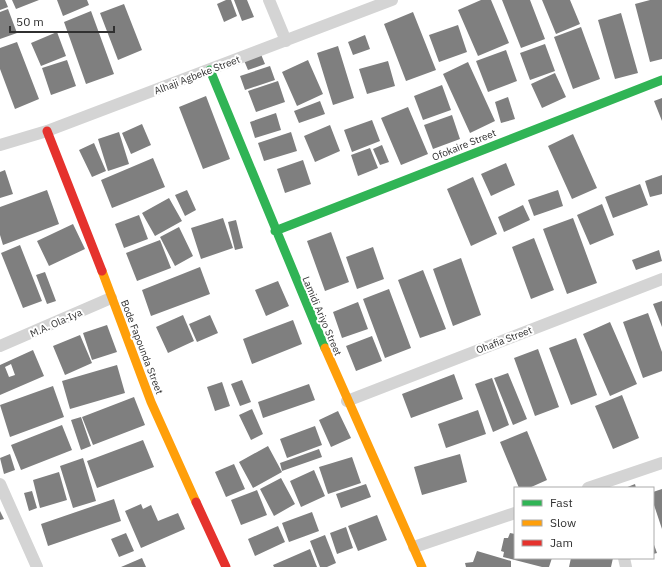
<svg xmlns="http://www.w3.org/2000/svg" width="662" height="567" viewBox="0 0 662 567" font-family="'IBM Plex Sans',sans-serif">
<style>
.building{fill:#7f7f7f;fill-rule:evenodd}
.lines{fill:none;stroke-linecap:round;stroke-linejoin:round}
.street{stroke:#d4d4d4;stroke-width:12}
.fast{stroke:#30b455;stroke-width:9}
.slow{stroke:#ff9f0a;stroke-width:9}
.jam{stroke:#e5322d;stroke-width:9}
.labels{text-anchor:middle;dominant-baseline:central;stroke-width:4;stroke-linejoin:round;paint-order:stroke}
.street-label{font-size:10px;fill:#303030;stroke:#fff}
</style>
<rect width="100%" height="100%" fill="#fff"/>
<path class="building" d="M0 0H5L8 7 0 10Z
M12 0H39L16 9Z
M57 0H87L89 5 63 16Z
M226 0H231L237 16 224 22 217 4Z
M234 0H247L254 17 242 21Z
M481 0H491L509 43 478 56 458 10Z
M502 0H530L545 39 521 48Z
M542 0H570L580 24 556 34Z
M650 0H662V59L650 62 635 4Z
M124 4 142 50 118 60 100 13Z
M8 9 17 33 0 39V12Z
M91 11 114 74 86 84 64 22Z
M413 12 436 70 406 81 384 24Z
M621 13 638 73 615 79 598 20Z
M458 25 467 52 439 62 429 35Z
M581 27 600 79 573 89 554 37Z
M57 32 66 56 41 66 31 43Z
M365 35 370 49 353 55 348 42Z
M17 42 39 99 15 109 0 69V48Z
M545 44 555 71 530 80 520 53Z
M338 46 354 98 333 105 317 53Z
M506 50 517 81 488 92 476 61Z
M260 52 265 64 248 70 243 58Z
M67 60 76 86 51 95 42 68Z
M308 60 323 94 297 106 282 72Z
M388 61 395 86 367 94 359 69Z
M468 62 495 121 470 133 443 74Z
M270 66 275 80 245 90 240 76Z
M555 73 566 97 542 108 531 84Z
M278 81 285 102 256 112 248 91Z
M442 85 451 110 423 120 414 96Z
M206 96 230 159 203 169 179 107Z
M508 97 515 119 501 123 495 102Z
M662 98V121L654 101Z
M320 101 325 114 299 123 294 111Z
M408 107 428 154 401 165 381 118Z
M276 113 281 130 255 138 250 122Z
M452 115 460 139 433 149 424 125Z
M372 120 380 141 352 152 344 130Z
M142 124 151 145 131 154 122 133Z
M330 125 340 151 315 162 304 136Z
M119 132 129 164 108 171 98 139Z
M291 132 297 151 264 161 258 143Z
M573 134 597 188 572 199 548 146Z
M94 143 106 171 92 177 79 150Z
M382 145 389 162 380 165 373 149Z
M370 148 378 168 358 176 351 155Z
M153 158 165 187 112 208 101 180Z
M303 160 311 184 285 193 277 169Z
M506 163 515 185 491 196 481 174Z
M5 170 13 194 0 198V172Z
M662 175V194L650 197 645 181Z
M473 177 497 234 471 246 447 189Z
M640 184 648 205 613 218 605 197Z
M47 190 59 224 3 245 0 235V207Z
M187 190 196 210 185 216 175 195Z
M558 190 563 206 534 216 528 200Z
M169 198 182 221 155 236 142 213Z
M602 204 614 235 590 245 577 215Z
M523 205 530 220 504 232 498 217Z
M139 215 148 239 124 248 115 224Z
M223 218 233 248 201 259 191 228Z
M573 218 597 283 567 294 543 229Z
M236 220 243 248 235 250 228 222Z
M73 224 85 249 49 266 37 241Z
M179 227 193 256 175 266 160 237Z
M331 232 349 282 325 291 307 241Z
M534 238 554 290 531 299 512 247Z
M160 240 171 268 137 281 126 253Z
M20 245 42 301 23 308 1 253Z
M373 247 384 279 357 289 346 257Z
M659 250 662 261 636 270 632 260Z
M461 258 481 315 453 326 433 269Z
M200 267 210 294 151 316 142 290Z
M423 270 446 329 420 338 398 280Z
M45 272 56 301 47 304 36 275Z
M278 281 289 306 266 316 255 290Z
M389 289 411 348 385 358 363 299Z
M662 301V327L653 304Z
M358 302 368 329 342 338 333 312Z
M648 313 662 352V371L643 378 623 322Z
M183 315 194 341 168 353 156 327Z
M210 315 218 333 197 342 189 324Z
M293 320 302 344 252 364 243 339Z
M610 322 637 384 610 396 583 334Z
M107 325 117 352 92 360 83 333Z
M80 335 92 363 65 375 53 346Z
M372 336 382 361 356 371 346 346Z
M576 338 597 395 571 405 549 348Z
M538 349 559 407 535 416 514 358Z
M33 350 44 376 0 395V365ZM11 364 15 375 9 377 5 367Z
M117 365 125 393 70 409 62 381Z
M508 373 527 419 513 425 494 378Z
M454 374 463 399 411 418 402 394Z
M492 378 509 425 493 432 475 384Z
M242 380 251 402 240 406 231 384Z
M222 382 230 406 215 411 207 387Z
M309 384 315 400 263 418 258 402Z
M53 386 64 417 10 437 0 405Z
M622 395 639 438 613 449 595 406Z
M134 397 145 425 93 445 82 417Z
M252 409 263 434 251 440 239 415Z
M478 410 486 434 446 448 438 424Z
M338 411 351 438 331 447 319 420Z
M81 417 91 446 81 450 71 420Z
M62 425 72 450 21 470 11 445Z
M315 426 322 445 287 458 280 439Z
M527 431 547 480 529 488H519L500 442Z
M143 440 154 467 97 488 87 461Z
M268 446 282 472 253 488 239 462Z
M319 449 322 457 282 471 280 463Z
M10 454 15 470 4 474 0 458Z
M460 454 467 482 422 495 414 467Z
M352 457 361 483 328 494 319 467Z
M83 458 96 501 73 508 60 466Z
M234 464 245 489 226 497 215 472Z
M314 470 325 496 301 507 290 481Z
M59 472 67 500 40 508 33 480Z
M281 478 295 504 274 516 260 489Z
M366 484 371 497 341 508 336 494Z
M635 484 636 488H625Z
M662 489V529L653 502V492Z
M257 490 267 515 241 525 231 500Z
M32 491 37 508 29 511 24 493Z
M114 499 121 521 48 546 41 524Z
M141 504 143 509 151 505 158 521 178 513 185 529 141 548 125 511Z
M0 511 4 519 0 520Z
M312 512 319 531 289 542 282 523Z
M377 515 387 540 358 551 348 526Z
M278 526 285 542 255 556 248 539Z
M346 527 353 548 337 554 330 533Z
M126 533 134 551 119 557 111 539Z
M510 533 515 534V558H552L549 567H542L503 557 504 552 501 551 504 538H508Z
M325 535 336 563 327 567H320L310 541Z
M653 542 657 553 653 554Z
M310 549 317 567H274L273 565Z
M477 551 511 561V567H466L465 563 473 562Z
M142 558 146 567H121Z
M571 558H613L611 567H569Z"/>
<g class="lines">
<path class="street" d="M269 0 286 41
M0 145 47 131 392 0
M0 346 111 298
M347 401 662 279
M0 484 37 567
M588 488 662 463
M414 547 515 513
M624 558 626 567"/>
<path class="fast" d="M210 70 325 348
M275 231 662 80"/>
<path class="slow" d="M102 271 151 402 196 502
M325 348 422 567"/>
<path class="jam" d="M47 131 102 271
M196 502 226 567"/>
</g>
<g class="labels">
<g class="street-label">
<text transform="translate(197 75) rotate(-21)">Alhaji Agbeke Street</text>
<text transform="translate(464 145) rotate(-22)">Ofokaire Street</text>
<text transform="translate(322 316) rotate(67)">Lamidi Ariyo Street</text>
<text transform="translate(56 323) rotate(-24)">M.A. Ola-Iya</text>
<text transform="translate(504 340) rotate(-21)">Ohafia Street</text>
<text transform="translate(142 347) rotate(69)">Bode Fapounda Street</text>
</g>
</g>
<rect x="514" y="487" width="140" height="72" fill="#ffffff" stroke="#acacac"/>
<rect x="522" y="500" width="20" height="6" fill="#30b455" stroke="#acacac"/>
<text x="550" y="507" font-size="12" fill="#303030">Fast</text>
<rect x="522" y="520" width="20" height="6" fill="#ff9f0a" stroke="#acacac"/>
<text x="550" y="527" font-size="12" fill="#303030">Slow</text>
<rect x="522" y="540" width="20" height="6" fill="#e5322d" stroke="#acacac"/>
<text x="550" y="547" font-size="12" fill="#303030">Jam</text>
<path d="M10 26v6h104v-6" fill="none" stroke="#303030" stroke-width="2"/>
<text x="16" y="26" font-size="12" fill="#303030" stroke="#ffffff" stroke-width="3" paint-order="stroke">50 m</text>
</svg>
